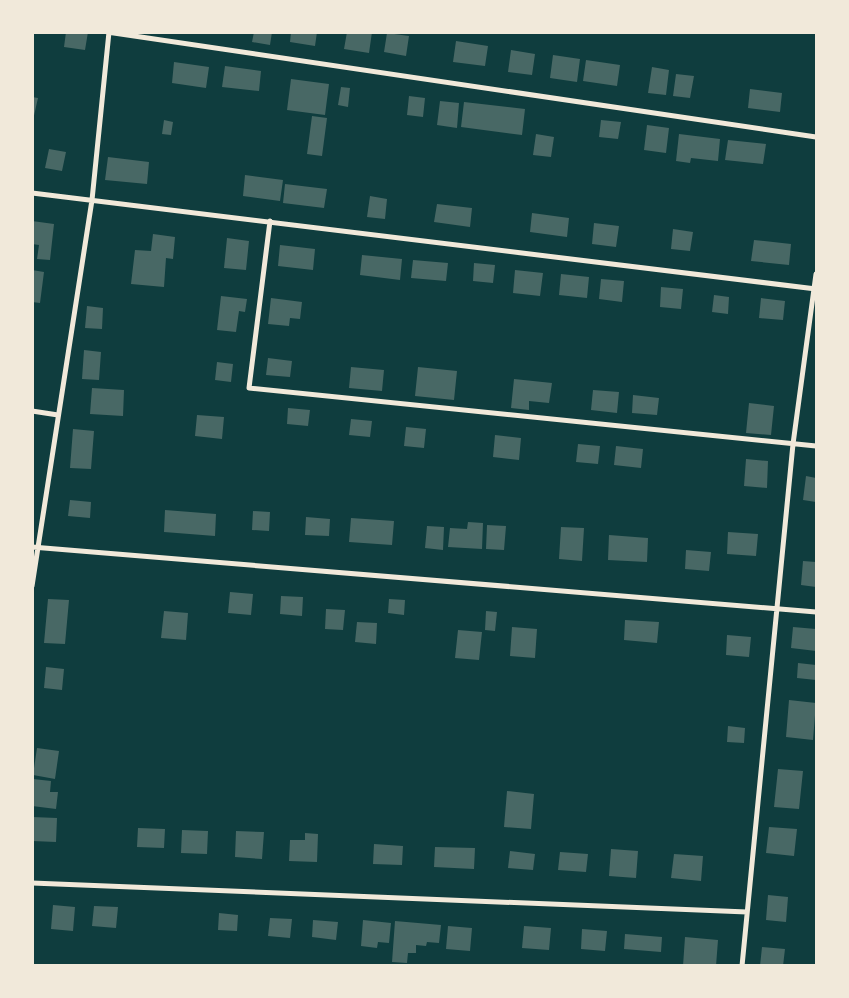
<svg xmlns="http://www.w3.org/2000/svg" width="849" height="998" viewBox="0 0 849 998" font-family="'Source Sans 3',sans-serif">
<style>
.building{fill:#486865}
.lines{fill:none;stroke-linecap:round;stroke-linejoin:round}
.minor{stroke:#f1e9da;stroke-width:5}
</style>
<rect width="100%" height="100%" fill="#0f3d3e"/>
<path class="building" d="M66 32H88L85 50 64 47Z
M254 32H272L270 45 252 42Z
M291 32H317L315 46 290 42Z
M347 32H372L369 53 344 49Z
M387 33 409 36 406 56 384 52Z
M456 41 488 46 485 66 453 62Z
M511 50 535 54 532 75 508 72Z
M553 55 580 59 577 82 550 78Z
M586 60 620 65 617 86 583 81Z
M174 62 209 67 206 88 172 83Z
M225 66 261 71 259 91 222 87Z
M652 67 669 70 666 95 648 93Z
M676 74 694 76 690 98 673 96Z
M291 79 329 84 325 115 287 110Z
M341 87 350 88 348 107 338 105Z
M750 89 782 93 780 112 748 108Z
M409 96 425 98 423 117 407 115Z
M32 97 38 98 33 120H32Z
M440 101 459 103 457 128 437 125Z
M464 102 525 109 522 135 461 127Z
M312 116 327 118 322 156 307 154Z
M164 120 173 122 171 135 162 134Z
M601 120 621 122 618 139 599 137Z
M647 125 669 128 666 153 644 150Z
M536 134 554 137 551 157 533 155Z
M679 134 720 139 718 161 691 158 690 163 676 161Z
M728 140 766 144 763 164 725 160Z
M49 149 66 152 62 171 45 168Z
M108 157 149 162 147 184 105 180Z
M245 175 283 180 280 201 243 196Z
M285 184 327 189 324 208 283 203Z
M370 196 387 199 385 219 367 217Z
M437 204 472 208 470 227 434 222Z
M532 213 569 218 567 237 530 232Z
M32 221 54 224 50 260 37 259 39 245 32 244Z
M594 223 619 226 616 247 592 244Z
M673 229 693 232 690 251 671 249Z
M153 234 175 237 173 259 166 258 164 287 131 284 135 250 151 251Z
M227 238 249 241 246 270 224 268Z
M754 240 791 244 789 265 751 261Z
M280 245 315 249 313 270 278 266Z
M362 255 402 259 400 280 360 275Z
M413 260 448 263 446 281 411 278Z
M474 263 495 265 493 283 473 281Z
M32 270 44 272 40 303 32 302Z
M515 270 543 273 540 296 513 293Z
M561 274 589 277 587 298 559 295Z
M601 279 624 281 622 302 599 299Z
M661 287 683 289 681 309 660 307Z
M714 295 729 297 728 314 712 312Z
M221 296 247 299 245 312 239 311 236 332 217 330Z
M271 298 302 302 300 319 290 318 289 326 268 324Z
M761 298 785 301 783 320 759 318Z
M87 306 103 308 102 329 85 328Z
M84 350 101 352 99 380 82 379Z
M268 358 292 361 290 377 266 375Z
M217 362 233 364 231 382 215 380Z
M351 367 384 370 382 391 349 388Z
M418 367 457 371 454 400 415 396Z
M514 379 552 383 549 403 529 401V410L511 408Z
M92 388 124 390 123 416 90 414Z
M593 390 619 392 617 413 591 410Z
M633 395 659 398 657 415 632 413Z
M749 403 774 406 771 435 746 433Z
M288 408 310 410 308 426 287 424Z
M197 415 224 417 222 439 195 436Z
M351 419 372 421 370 437 349 435Z
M406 427 426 429 424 448 404 446Z
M73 429 94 431 91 469 70 468Z
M495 435 521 438 519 460 493 457Z
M578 444 600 446 598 464 576 462Z
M616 446 643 449 641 468 614 465Z
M746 459 768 461 767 488 744 486Z
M806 476 816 478V502L803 500Z
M70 500 91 502 90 518 68 516Z
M165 510 216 514 215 536 164 532Z
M253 511 270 512 269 531 252 530Z
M306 517 330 519 329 536 305 535Z
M351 518 394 521 392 545 349 542Z
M468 522 483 523 482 549 448 547 450 528 467 529Z
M487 525 506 526 504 550 486 549Z
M427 526 444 527 443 550 425 548Z
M561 527 584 528 582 561 559 559Z
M728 532 758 534 756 556 727 554Z
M609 535 648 538 647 562 608 560Z
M686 550 711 552 709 571 685 569Z
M803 561 816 562V587L801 585Z
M230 592 253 594 251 615 228 613Z
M281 596 303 597 302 616 280 614Z
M48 599 69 600 65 644 44 643Z
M389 599 405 600 404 615 388 613Z
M326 609 345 610 343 630 325 629Z
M164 611 188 613 186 640 161 638Z
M486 611 497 612 495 631 485 630Z
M625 620 659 622 657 643 624 640Z
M357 622 377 623 376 644 355 642Z
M512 627 537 629 535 658 510 656Z
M793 627 816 629V651L791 648Z
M458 630 482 632 479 660 455 658Z
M727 635 751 637 749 657 726 655Z
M798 663 816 665V680L797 678Z
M46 667 64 669 62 690 44 688Z
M789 700 816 703 813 740 786 737Z
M728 726 745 728 744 743 727 742Z
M37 748 59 751 55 779 33 775Z
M778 769 803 771 799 809 774 807Z
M33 779 51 781 50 792H58L56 809 32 806Z
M507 791 534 794 531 829 504 827Z
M32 817 57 818 56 842 32 841Z
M769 827 797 829 794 856 766 853Z
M138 828 165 829 164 848 137 847Z
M182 830 208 831 207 854 181 853Z
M236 831 264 832 262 859 235 857Z
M305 833 318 834 317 862 289 861 290 840H305Z
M374 844 403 846 402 865 373 864Z
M435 847 475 848 474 869 434 867Z
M611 849 638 851 636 878 609 876Z
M510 851 535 854 533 870 508 868Z
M560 852 588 854 586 872 558 870Z
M674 854 703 856 701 881 671 878Z
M768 895 788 897 786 922 766 920Z
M53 905 75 907 73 931 51 929Z
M94 906 118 907 116 928 92 926Z
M219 913 238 915 237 931 218 930Z
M270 918 292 919 290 938 268 936Z
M313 920 338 922 336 940 312 937Z
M363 920 391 923 389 943 378 942 377 948 361 946Z
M395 921 441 925 439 943 427 942 426 946 416 945V953H408L407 963 392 962Z
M448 926 472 928 470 951 446 949Z
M524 926 551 928 549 950 522 948Z
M582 929 607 931 605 951 581 949Z
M625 934 662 937 661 952 624 949Z
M685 937 718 940 716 966H683Z
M762 947 785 949 783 966H760Z"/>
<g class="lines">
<path class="minor" d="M107 32 816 137
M32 193 816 289
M270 221 249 388 816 446
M32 411 58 415
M32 547 816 612
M32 586 92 200 109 32
M32 883 747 912
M742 966 793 444 816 274"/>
</g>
<rect width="849" height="998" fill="none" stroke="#f1e9da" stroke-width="68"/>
</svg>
